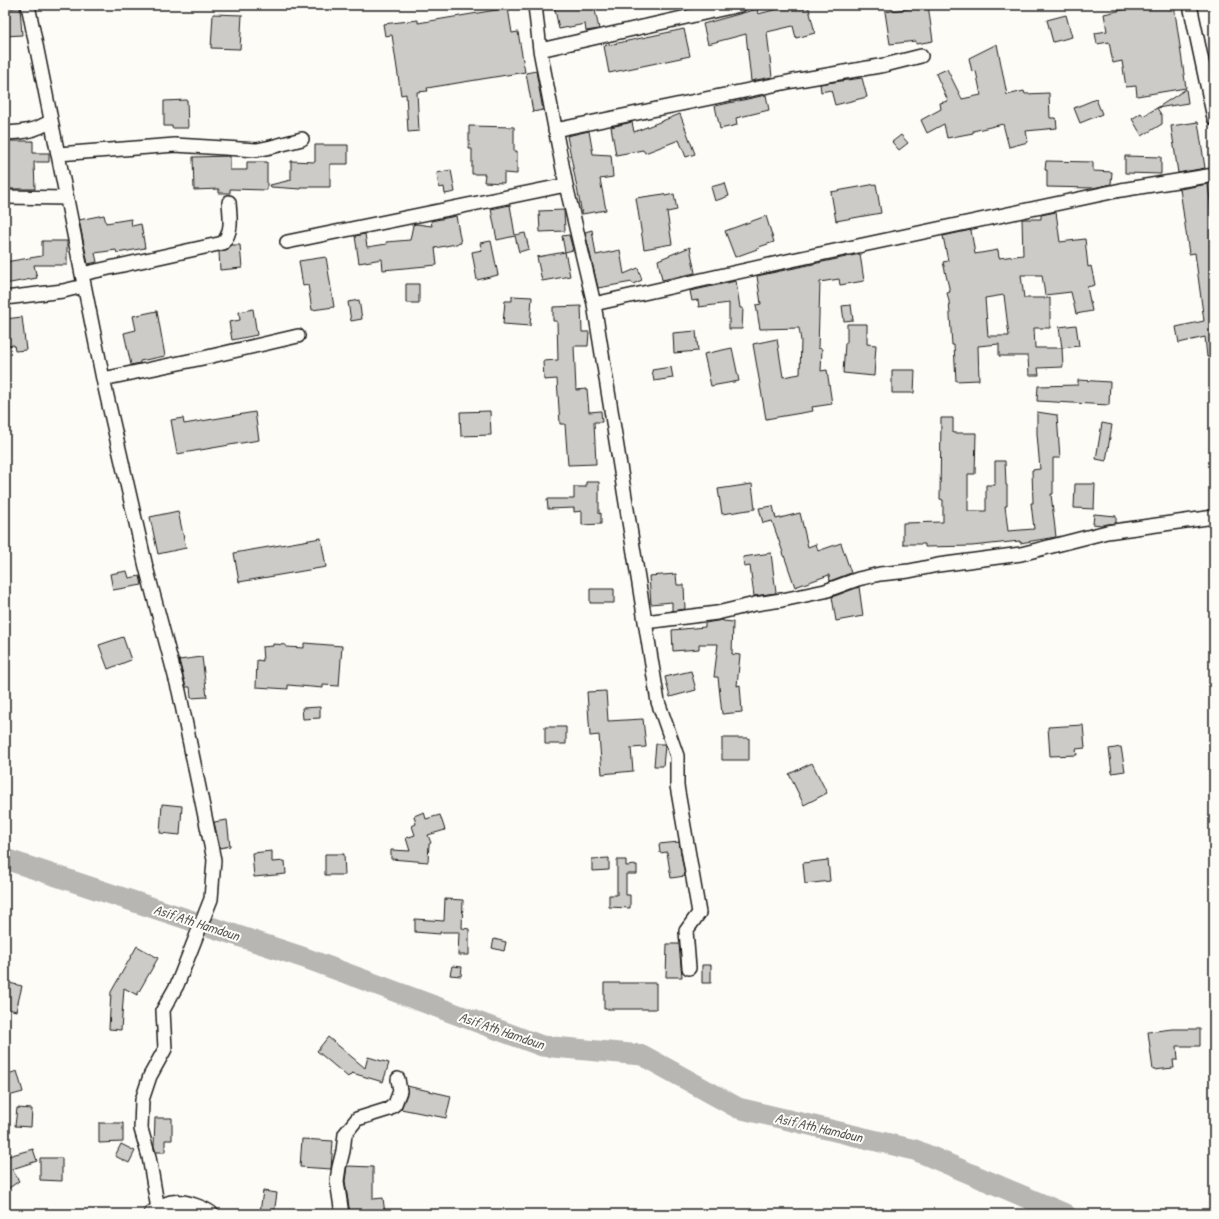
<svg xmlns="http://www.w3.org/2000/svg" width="1219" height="1219" viewBox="0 0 1219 1219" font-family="'Patrick Hand',sans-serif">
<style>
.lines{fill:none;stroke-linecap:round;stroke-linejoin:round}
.river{stroke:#b7b6b2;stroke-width:21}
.building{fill:#cccbc8;stroke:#1c1c1c;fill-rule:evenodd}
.minor-casing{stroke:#1c1c1c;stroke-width:16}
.tertiary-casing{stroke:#1c1c1c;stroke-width:19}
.minor{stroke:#fdfcf7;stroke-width:13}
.tertiary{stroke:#fdfcf7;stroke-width:16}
.labels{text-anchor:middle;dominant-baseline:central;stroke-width:4;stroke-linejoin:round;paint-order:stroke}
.water-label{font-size:14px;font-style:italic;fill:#5a5a58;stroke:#fdfcf7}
</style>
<rect width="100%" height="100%" fill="#fdfcf7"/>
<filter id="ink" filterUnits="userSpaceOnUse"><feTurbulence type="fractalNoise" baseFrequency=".025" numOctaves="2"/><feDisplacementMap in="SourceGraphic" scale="8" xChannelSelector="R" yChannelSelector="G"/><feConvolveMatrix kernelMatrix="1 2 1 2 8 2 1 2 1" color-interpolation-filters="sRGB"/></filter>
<g filter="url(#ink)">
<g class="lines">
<path class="river" d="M5 859 305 958 542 1046 642 1055 738 1108 915 1150 1065 1214"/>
</g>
<path class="building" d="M554 5H594L599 29 586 31 585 24 559 29Z
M777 5H808L815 33 796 38 793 26 767 32 772 77 751 81 746 34 708 44 703 24 757 9 758 14 778 9Z
M912 5H928L933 41 916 44V41L890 44 885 12 912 8Z
M1145 5H1174L1186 88 1137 96 1136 86 1126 87 1122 61 1113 63 1109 42 1097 44 1095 33 1107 31 1104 14Z
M20 7 22 35 5 36V9Z
M508 8 512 33 518 32 525 72 427 88 428 91 417 92 419 131 408 132 406 94 401 95 392 35 385 36 383 24 418 20V23Z
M213 14 242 15 240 49 211 48Z
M1066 15 1072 37 1053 42 1047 20Z
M684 29 690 56 609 73 604 46Z
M997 44 1007 95 1024 91 1025 94 1049 93 1050 118H1056L1057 128 1026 131 1028 142 1009 147 1003 124 973 131V133L947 138 944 124 927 133 921 120 941 109 940 103 948 101 936 74 947 69 962 99 981 95 976 71 972 72 969 58Z
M536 71 543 110 533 112 526 73Z
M862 78 867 97 835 105 831 90 821 92 820 84Z
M1186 89 1188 103 1157 108Z
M766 95 769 110 736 118 737 125 720 129 715 106Z
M1096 99 1102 114 1080 123 1074 108Z
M187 100 188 128H172V126H164V101Z
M1157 108 1162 116V124L1142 136 1132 119 1141 113 1143 116Z
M680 114 695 154 686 157 679 140 645 153 643 150 616 155 611 127 632 122 634 132Z
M1198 122 1205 168 1178 173 1171 126Z
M469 126 514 127V151H517V174L504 173V183L484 182 485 174H472V149H469Z
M589 131 593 154 611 155 613 177 600 179 606 210 582 214 567 136Z
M901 135 908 143 899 150 892 142Z
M7 141H33V153H49V162H34L35 189H7Z
M315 145H348V164H330V187H301V189L271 187 270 185 291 180V161L315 162Z
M230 156V170H247V162H267V190L230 189V193H219V189L194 190 193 157Z
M1125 156 1161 157V174L1125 173Z
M1046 161 1093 162V171L1112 172 1111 184 1093 188 1047 187V170H1045Z
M451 170 455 192 445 194 444 187 439 188 437 173Z
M725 183 729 196 715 201 711 187Z
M876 184 881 213 836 221 831 192Z
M1208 184 1214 231V357H1207L1205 337 1179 343 1176 327 1204 321 1195 253 1189 254 1180 189Z
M664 194 665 196 674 194 677 210 667 212 672 244 644 249 636 198Z
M510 205 515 235 525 233 529 249 519 252 515 236 497 240 491 209Z
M564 210 565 231 540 232 539 211Z
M1056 212 1060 242 1085 239 1088 267 1091 266 1095 285 1087 287 1092 311 1076 314 1071 292 1045 295 1042 275H1021L1024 298H1050V328H1034L1035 348H1062L1059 327 1076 325 1079 346 1062 348 1063 367 1038 368 1039 375H1029L1028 356H999V344L978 346 979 380 956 381 954 345H952L949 301 947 293 950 292 943 262 948 261 943 236 971 230 975 254 998 250 999 258 1023 255 1022 219H1041V215ZM1004 295 1009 336H988L985 298Z
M104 215 106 223 131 219 132 226 141 224 145 248 117 253 116 250 95 253 97 262 88 264 79 220Z
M456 216 461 243 435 248 437 265 383 270 382 259 359 263 355 236 365 234 367 247 387 244 386 242 410 240 413 225 416 224 432 226 431 221Z
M766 216 774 242 759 247 760 248 735 257 725 231Z
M592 230 596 255 620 250 624 274 638 268 642 280 633 284 632 282 598 288 585 232Z
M569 235 573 250 565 252 562 236Z
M42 241H67V265H34L37 278 5 284V262L42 256Z
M491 241 498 275 477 280 472 252 482 250 480 243Z
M231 245H240L242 268 220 270 219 252 228 249Z
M690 247 695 273 662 280 658 260Z
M565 252 570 276 542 281 537 257Z
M860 254 864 281 840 285 839 279 820 282 818 348 822 349 821 371 827 370 832 404 812 407 813 411 766 419 753 344 777 339 783 377 800 374 801 341 799 328 760 329 756 305 761 304 757 276Z
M326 257 334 307 312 310 308 285 303 286 299 261Z
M736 281 740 308H743L742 329H729V303L699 307 698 300 692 301 690 291Z
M406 284H419V303H406Z
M512 296 532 297 530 326 503 324 505 301H512Z
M359 300 362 319 351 321 348 302Z
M851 305 853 320 844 321 842 306Z
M581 306 582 332H589L588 346H574L576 390 587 389 589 412 601 411 602 422H594L596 464 568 465 565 424H560L557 379 544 380 543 361 558 360 557 321H553V307Z
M253 309 257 335 232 340 229 322 240 320 239 312Z
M157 311 165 356 140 361V363L131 365 124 333 136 330 133 316Z
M22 317 26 350 15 351 14 345 5 346V319Z
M847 324H867V344L876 345 874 376 843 373 845 343H847Z
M696 331 698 351 674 353 673 333Z
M732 348 739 381 711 386 704 354Z
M671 367 673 378 654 381 652 370Z
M892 370H915L914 393H892Z
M1078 380 1110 382 1109 405 1037 401 1038 386 1078 385Z
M490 411 491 435 461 436 460 412Z
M255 412 259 440 177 454 171 420 183 418 184 424Z
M1037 412 1057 415 1060 458H1053V494H1051L1056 537 1020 543V541L972 546 925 547V544H903V523L943 522V500L940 499 941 418H953V433H976L975 474H968V511H986V485H995V461H1005L1006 485H1007V506H1005L1008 531 1034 529 1031 503H1033L1032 470 1040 469 1037 434Z
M1102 423 1112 425 1106 461 1096 459Z
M586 482H599V514L601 513V524L582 525V511L574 512V508L548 509 547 499H574V487H586Z
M752 484 755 509 722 514 718 489Z
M1075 484H1095L1094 509 1074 508Z
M773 506 776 519 800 513 808 547 816 544 818 551 841 543 851 573 830 581 829 575 795 587 772 521 763 523 759 508Z
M178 511 186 548 158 554 150 517Z
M1094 514 1116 516V523L1102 525 1093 524Z
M321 538 326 567 239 582 234 553Z
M771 553 776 593 754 596 750 566 744 567 743 557Z
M127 571 129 578 140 576 142 585 113 590 110 574Z
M676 574 677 585H684L685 609 672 611V602L651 604 649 576Z
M859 587 863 616 836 621 832 597Z
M590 589H614V603H590Z
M723 620V621L733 622 732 654 740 655 737 686 740 685 742 712 722 714 718 677H714L718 644H699V649L673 651 672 630 705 627V623Z
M123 637 131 660 108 669 99 645Z
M304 643 342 646 339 686 323 685V688L288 685V689L256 687 257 660 263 661 262 647 273 646V644L286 645V647L304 648Z
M202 657 207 697 191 698 190 687H186L179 660Z
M691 671 696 690 670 697 665 677Z
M606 691 608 721 643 719 646 747 631 748 633 771 602 774 599 735 590 736 587 692Z
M320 707V718L303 719 302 708Z
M1083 725 1085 748 1076 749 1077 755 1050 756 1048 727Z
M545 727H566V744H545Z
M722 738H749V760H722Z
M656 744H664L665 746 663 766H654Z
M1121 747 1125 771 1112 773 1109 749Z
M812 763 827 793 804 805 789 774Z
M162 804 182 806 180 835 160 833Z
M424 812 426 819 440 815 445 830 428 835 431 843 429 844 428 862 391 859V850L410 851 406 838 415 835 412 826 416 824 414 816Z
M227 820 230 846 220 848 214 822Z
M679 842 685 876 671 878 667 852 660 853 659 844Z
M272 851V862L285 861 286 874 254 877 252 853Z
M325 854H344L345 875H325Z
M609 858V870L592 871V859Z
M617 860H626V866L637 865V874H626V895H630V908L609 907V895H617Z
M828 860 830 881 805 884 803 863Z
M445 899 463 900 462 928 469 929V955H458L459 932H440V934L415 932V919L444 921Z
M494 939 506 942 504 951 492 948Z
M667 944H679L682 977H666Z
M137 946 158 958 137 995 124 988 121 1030 109 1029 111 992Z
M702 965H711V983H702Z
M452 966 462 967 461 976 450 975Z
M5 982 22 986 16 1011 5 1008Z
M604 983H656V1009H604Z
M1172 1029H1200V1046H1177L1178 1060H1173L1174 1068 1153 1070 1148 1032Z
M328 1037 365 1068 368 1057 389 1063 383 1082 352 1073 348 1077 317 1051Z
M17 1071 23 1092 5 1097V1075Z
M407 1086 451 1096 446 1118 401 1109 407 1094Z
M17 1108 32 1109 31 1127 15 1126Z
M155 1118H172V1140H165V1152H156L154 1146Z
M99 1123H123V1142L99 1143Z
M302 1139 333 1141 331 1169 300 1167Z
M121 1144 135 1151 129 1163 115 1156Z
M33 1149 37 1161 12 1169 19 1181 5 1191V1157Z
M40 1158H62V1181L40 1180Z
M347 1166 373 1167V1199L383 1198 385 1214H350L345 1181Z
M263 1191 277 1193 274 1214 260 1212Z"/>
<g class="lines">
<g class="minor-casing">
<path id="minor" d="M28 5 103 379 146 567 179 691 214 860 211 899 177 985 163 1010 165 1049 150 1076 142 1100 141 1129 149 1157 158 1209
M535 5 540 50 566 185 594 304 658 702 677 756V786L699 913 686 931 689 968
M1190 5 1214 118
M540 50 740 5
M555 130 793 81 885 65 921 56
M5 133C24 132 35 131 51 121
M58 154 175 145 257 150 271 147 302 139
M5 197 67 198
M287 242 566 185
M82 274 223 243C233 230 230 218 229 202
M5 298 63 291 84 286
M594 304 778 263 1121 190 1214 175
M103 379 203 358 298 336
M645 622 717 613 755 604 782 600 825 591 858 579 880 574 909 571 938 565 1021 554 1107 532 1214 517
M342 1214 337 1181 339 1167 343 1151 345 1134 357 1119 389 1109 395 1104 400 1091 398 1079"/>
</g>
<g class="tertiary-casing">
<path id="tertiary" d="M152 1214C158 1209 169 1202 178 1203 186 1203 204 1209 210 1214"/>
</g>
<use href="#minor" class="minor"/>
<use href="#tertiary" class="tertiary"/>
</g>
</g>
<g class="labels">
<g class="water-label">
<text transform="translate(197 922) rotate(18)">Asif Ath Hamdoun</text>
<text transform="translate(502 1030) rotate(19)">Asif Ath Hamdoun</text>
<text transform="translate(819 1127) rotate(13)">Asif Ath Hamdoun</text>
</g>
</g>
<rect width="1219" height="1219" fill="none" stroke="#fdfcf7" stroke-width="20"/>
<rect x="10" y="10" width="1199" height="1199" fill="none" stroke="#1c1c1c" stroke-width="1.5" filter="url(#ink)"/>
</svg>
